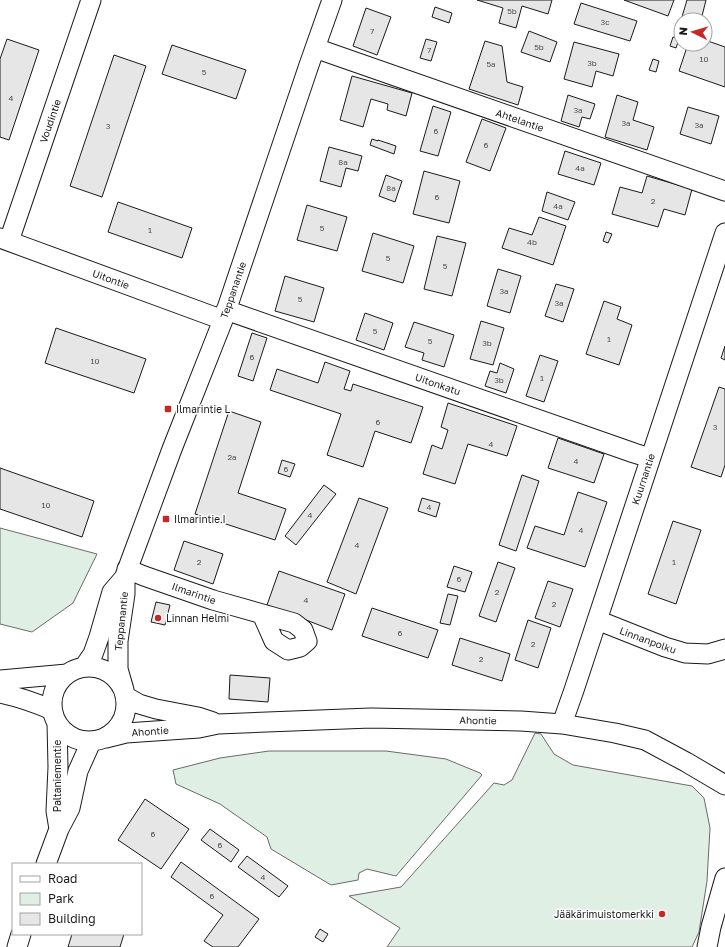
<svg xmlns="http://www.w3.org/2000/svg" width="725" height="947" viewBox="0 0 725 947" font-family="'Golos Text',sans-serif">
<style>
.green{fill:#e0efe3;stroke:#6a6a6a}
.building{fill:#e6e6e6;stroke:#1a1a1a}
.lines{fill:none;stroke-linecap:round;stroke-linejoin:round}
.minor-casing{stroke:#1a1a1a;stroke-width:21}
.minor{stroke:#fff;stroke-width:19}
.poi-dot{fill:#c62828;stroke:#fff;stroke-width:1.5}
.labels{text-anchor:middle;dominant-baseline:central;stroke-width:3;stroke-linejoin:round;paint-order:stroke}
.number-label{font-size:8px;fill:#4d4d4d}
.street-label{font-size:10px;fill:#1a1a1a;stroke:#fff}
.poi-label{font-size:10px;fill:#1a1a1a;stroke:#fff;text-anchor:start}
</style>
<rect width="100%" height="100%" fill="#fff"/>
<path class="green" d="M0 528 97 554 73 603 32 632 0 624Z
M535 733 541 734 554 754 573 765 692 786 704 798 710 828 707 881 699 932 692 947H387L400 928 349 896 401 887 494 783 504 785 512 780Z
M269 751H386L446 759 480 773 482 775 396 876 367 869 359 873 358 880 331 885 271 849 267 837 220 804 176 784 173 770 220 758Z"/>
<path class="building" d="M477 0H552L548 14 522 6 516 28 499 23 503 8Z
M624 0H674L668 16Z
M687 0H706L701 20H681Z
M581 3 637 21 630 41 574 24Z
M435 7 452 13 449 23 432 17Z
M366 8 391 17 377 55 353 46Z
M529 31 557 42 550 62 521 52Z
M673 37 679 39 676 48 670 46Z
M7 39 39 50 9 140 0 137V59Z
M426 39 437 42 431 61 420 58Z
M705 40 725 47V87L679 71 688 44H705Z
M485 41 502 46 507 82 523 87 518 105 469 89Z
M574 42 619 54 613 76 596 71 592 87 564 79Z
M172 45 246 70 236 99 162 74Z
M114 55 146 66 102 197 70 186Z
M653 59 659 61 656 72 649 70Z
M352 76 412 93 406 116 387 110 388 104 371 99 363 127 340 120Z
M568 95 595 104 590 119 582 117 579 127 561 121Z
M617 95 638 102 633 120 654 127 647 150 605 137Z
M433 106 451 112 438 156 420 151Z
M688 107 719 116 711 144 680 134Z
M482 119 506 128 490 171 466 162Z
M372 139 378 141V140L396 146 394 154 370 145Z
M329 147 362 156 358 171 346 168 341 187 320 181Z
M565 151 601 163 594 185 558 174Z
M424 171 460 181 449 223 413 214Z
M386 175 402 181 395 202 379 196Z
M647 176 692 189 685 215 664 209 658 227 612 214 620 187 642 193Z
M547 192 575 202 568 220 542 211Z
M118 202 192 228 182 258 108 232Z
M307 205 347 217 337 251 297 240Z
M539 217 566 226 553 265 502 248 509 228 532 235Z
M606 232 612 234 608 243 603 241Z
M373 233 414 246 403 283 362 271Z
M437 236 466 243 452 296 424 289Z
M498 269 521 276 510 313 487 306Z
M285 276 324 288 314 322 275 311Z
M556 284 574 289 563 322 545 316Z
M604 301 621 307 617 319 632 325 619 365 586 354Z
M365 313 393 323 384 350 356 340Z
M481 321 504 328 493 365 470 359Z
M414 322 454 335 444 367 422 360 424 353 405 347Z
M56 328 146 359 134 393 45 363Z
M252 333 267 338 253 381 238 376Z
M725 346V360L721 358Z
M540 355 558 361 544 402 526 396Z
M325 362 350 371 344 389 351 391 353 384 423 407 411 443 375 431 363 467 327 455 341 414 270 390 277 369 318 383Z
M500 363 514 369 506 393 485 386 490 371 497 373Z
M719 387 725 389V465L721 477 691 467Z
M448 403 517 426 507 456 468 444 455 484 423 474 432 445 442 449 448 430 441 427Z
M229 411 261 422 238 493 286 509 275 540 195 514Z
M558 438 604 454 594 483 548 468Z
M282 460 295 464 290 477 278 473Z
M0 468 94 501 82 537 0 509Z
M522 475 539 481 516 551 499 545Z
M324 485 336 494 296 545 285 536Z
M578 492 607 502 585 567 527 548 535 526 564 535Z
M359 498 388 508 356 594 327 582Z
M422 498 440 503 436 517 418 511Z
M673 521 701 530 676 604 648 594Z
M184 541 223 554 213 584 174 570Z
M498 562 515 568 496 622 479 616Z
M454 566 472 572 465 592 447 587Z
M279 571 345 594 332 630 267 605Z
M548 581 573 589 560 627 535 618Z
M448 594 458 596 450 625 440 623Z
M156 602 170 605 165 625 151 622Z
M372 608 438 630 428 658 362 636Z
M528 620 551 628 538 668 515 660Z
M460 638 510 654 502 681 452 665Z
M230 675 270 678 268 702 229 699Z
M145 799 189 829 161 869 118 840Z
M210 829 239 850 231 862 201 840Z
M247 856 288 886 279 897 238 867Z
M181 862 259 919 238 947H213L204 941 223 915 171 877Z
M320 929 328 934 323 942 315 937Z
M72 934H124L120 947H68Z"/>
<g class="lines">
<g class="minor-casing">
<path id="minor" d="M315 48 335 55 725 191
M0 238 223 320
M9 241 91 0
M226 310 634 453 650 458
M127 569 144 576 213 600 294 623 303 630 307 641 300 647 288 650 274 641 262 614
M597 620 665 647 685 653 708 654 725 649
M52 704a37 37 0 1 1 74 0a37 37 0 1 1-74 0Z
M84 667 93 654 99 637 112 592 124 578
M0 680 67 674
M124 690 118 669V641L125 594V576L172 449 223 320 309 65 332 0
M0 693C19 697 34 702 52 710
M125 696 139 704 156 709 198 717 213 722
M57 723 58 767 56 811 59 829
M562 724 574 690 725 233
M106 738 126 733 199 728 218 724 371 718 521 721 562 724 615 733 645 740 686 762 725 785
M46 864 59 829 70 808 78 771 91 742
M17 947 21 934
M707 947 711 927 725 878"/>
</g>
<use href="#minor" class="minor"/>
</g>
<g class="poi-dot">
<rect x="164" y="405" width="8" height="8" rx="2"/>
<rect x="162" y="515" width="8" height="8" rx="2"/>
<circle cx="158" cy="618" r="4"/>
<circle cx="662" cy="914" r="4"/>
</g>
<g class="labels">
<g class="number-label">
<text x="512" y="11">5b</text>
<text x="605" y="22">3c</text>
<text x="372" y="31">7</text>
<text x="539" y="47">5b</text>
<text x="429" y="50">7</text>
<text x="704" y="59">10</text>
<text x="592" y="63">3b</text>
<text x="491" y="64">5a</text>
<text x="204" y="72">5</text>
<text x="11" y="98">4</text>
<text x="578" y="110">3a</text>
<text x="626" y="123">3a</text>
<text x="699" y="125">3a</text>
<text x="108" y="126">3</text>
<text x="436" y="131">6</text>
<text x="486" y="145">6</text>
<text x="343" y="162">8a</text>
<text x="580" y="168">4a</text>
<text x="391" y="188">8a</text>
<text x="437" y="197">6</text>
<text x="653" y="201">2</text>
<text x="558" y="206">4a</text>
<text x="322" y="228">5</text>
<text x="150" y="230">1</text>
<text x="532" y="242">4b</text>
<text x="388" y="258">5</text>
<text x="445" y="266">5</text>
<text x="504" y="291">3a</text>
<text x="300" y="299">5</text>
<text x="559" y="303">3a</text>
<text x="375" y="331">5</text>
<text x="609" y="339">1</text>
<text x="430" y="341">5</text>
<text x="487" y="343">3b</text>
<text x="252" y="357">6</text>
<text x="95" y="361">10</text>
<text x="542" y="378">1</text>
<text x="499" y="380">3b</text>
<text x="378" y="422">6</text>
<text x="715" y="427">3</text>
<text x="491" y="444">4</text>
<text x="232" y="457">2a</text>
<text x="576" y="461">4</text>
<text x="286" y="469">6</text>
<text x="46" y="505">10</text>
<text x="429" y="507">4</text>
<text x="310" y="515">4</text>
<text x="581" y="530">4</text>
<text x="357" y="545">4</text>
<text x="199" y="562">2</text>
<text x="674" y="562">1</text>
<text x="459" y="579">6</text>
<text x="497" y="592">2</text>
<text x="306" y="600">4</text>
<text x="554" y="604">2</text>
<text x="400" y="633">6</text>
<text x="533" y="644">2</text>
<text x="481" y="659">2</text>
<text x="153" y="834">6</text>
<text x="220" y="845">6</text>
<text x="263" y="877">4</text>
<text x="212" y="896">6</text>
</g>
<g class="street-label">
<text transform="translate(520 120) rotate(19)">Ahtelantie</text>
<text transform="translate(50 121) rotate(-71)">Voudintie</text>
<text transform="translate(111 279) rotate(20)">Uitontie</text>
<text transform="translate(233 290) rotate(-71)">Teppanantie</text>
<text transform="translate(438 384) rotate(19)">Uitonkatu</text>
<text transform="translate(643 479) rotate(-72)">Kuurnantie</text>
<text transform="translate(194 593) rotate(19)">Ilmarintie</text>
<text transform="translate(121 621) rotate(-84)">Teppanantie</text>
<text transform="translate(648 640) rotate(20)">Linnanpolku</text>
<text transform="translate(478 720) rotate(1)">Ahontie</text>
<text transform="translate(150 731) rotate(-4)">Ahontie</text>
<text transform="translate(57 776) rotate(-90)">Paltaniementie</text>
</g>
<g class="poi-label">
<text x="176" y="409">Ilmarintie L</text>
<text x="174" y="519">Ilmarintie I</text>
<text x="166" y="618">Linnan Helmi</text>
<text x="654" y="914" text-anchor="end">Jääkärimuistomerkki</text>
</g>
</g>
<rect x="12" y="863" width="130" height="72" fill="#ffffff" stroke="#a3a3a3"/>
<rect x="20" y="876" width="20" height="6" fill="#ffffff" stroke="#a3a3a3"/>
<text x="48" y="883" font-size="12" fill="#1a1a1a">Road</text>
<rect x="20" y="893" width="20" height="12" fill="#e0efe3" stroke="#a3a3a3"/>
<text x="48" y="903" font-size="12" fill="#1a1a1a">Park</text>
<rect x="20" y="913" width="20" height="12" fill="#e6e6e6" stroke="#a3a3a3"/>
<text x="48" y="923" font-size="12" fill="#1a1a1a">Building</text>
<g transform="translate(693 32) rotate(275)"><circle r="19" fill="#ffffff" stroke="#a3a3a3"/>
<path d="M0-3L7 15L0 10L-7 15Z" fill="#c62828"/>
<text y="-6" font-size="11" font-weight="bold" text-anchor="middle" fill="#1a1a1a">N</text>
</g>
</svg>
